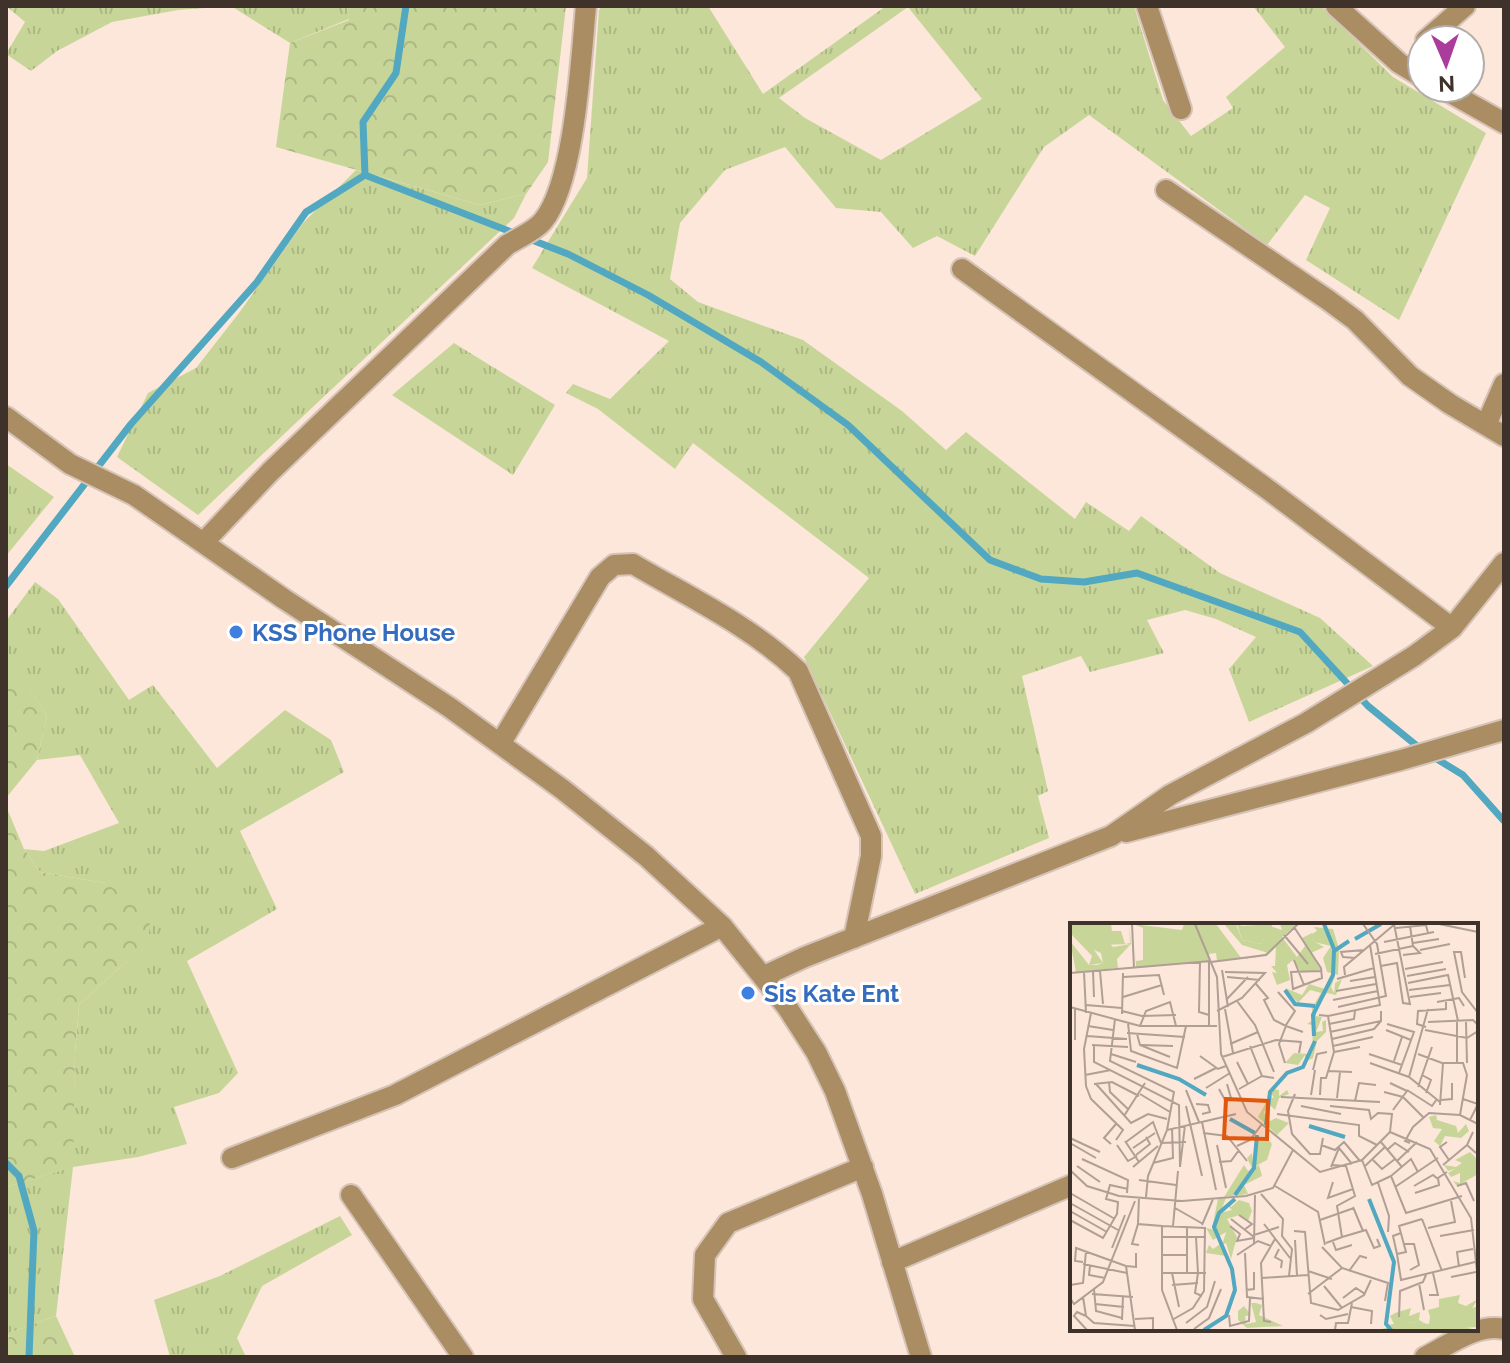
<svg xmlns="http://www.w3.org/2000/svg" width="1510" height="1363" viewBox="0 0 1510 1363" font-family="Raleway,sans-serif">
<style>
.grass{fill:url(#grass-tufts);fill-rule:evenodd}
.forest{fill:url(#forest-crowns)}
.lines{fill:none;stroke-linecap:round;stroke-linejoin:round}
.stream{stroke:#51a8c0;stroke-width:7}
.minor-casing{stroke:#d6c3b7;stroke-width:24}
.minor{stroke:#aa8d63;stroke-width:20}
.shop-dot{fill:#3f7fe0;stroke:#fff;stroke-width:3}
.labels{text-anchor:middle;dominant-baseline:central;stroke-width:6;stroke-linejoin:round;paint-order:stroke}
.shop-label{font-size:24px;font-weight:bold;fill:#366cbe;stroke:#fff;text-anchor:start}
.inset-river{fill:none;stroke:#51a8c0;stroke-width:4}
.inset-road{fill:none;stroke:#b09f94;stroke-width:2}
.view{fill:#e0570e;fill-opacity:0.15;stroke:#e0570e;stroke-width:4}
.inset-edge{fill:none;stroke:#3f322a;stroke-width:4}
</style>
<defs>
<pattern id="grass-tufts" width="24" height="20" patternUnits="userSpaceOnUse" patternTransform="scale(2)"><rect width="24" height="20" fill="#c7d698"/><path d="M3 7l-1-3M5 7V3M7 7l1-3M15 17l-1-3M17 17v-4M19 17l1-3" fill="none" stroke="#acb883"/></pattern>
<pattern id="forest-crowns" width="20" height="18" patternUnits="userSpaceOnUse" patternTransform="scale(2)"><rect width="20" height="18" fill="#c7d698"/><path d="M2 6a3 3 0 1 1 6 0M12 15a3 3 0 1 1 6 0" fill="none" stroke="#acb883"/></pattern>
</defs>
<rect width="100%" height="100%" fill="#fce7da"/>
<path class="grass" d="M6 6H347L349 19 290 43 231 6 178 10 112 22 57 51 31 71 6 54 25 22Z
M602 6H708L763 94 886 6H1134L1163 100 1191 136 1233 108 1226 97 1285 47 1253 6H1321L1393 77 1486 133 1399 320 1306 260 1330 208 1305 195 1267 245 1089 115 1044 147 975 256 937 236 913 248 881 212 836 208 785 147 725 170 680 223 670 279 698 302 803 340 902 411 946 450 966 432 1075 519 1086 502 1129 531 1141 516 1220 573 1320 618 1373 666 1249 722 1229 669 1256 637 1216 619 1185 610 1147 620 1164 653 1090 672 1081 656 1022 676 1048 791 1038 796 1049 838 915 894 804 657 869 578 693 443 675 469 598 409 566 393 573 384 610 399 669 341 532 268 587 178 599 10ZM908 7 982 99 881 160 805 118 779 98Z
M356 170 480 205 526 194 514 218 198 515 117 457 148 393 196 368 239 313 303 223Z
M454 343 555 405 513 475 392 395Z
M6 464 54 497 6 556Z
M35 582 58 599 129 700 153 685 217 768 285 710 331 740 344 772 240 831 277 909 187 961 238 1073 219 1093 174 1107 187 1144 138 1157 73 1167 56 1316 9 1333 6 1346V1187L72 1167 75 1054 79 1005 119 968 146 949 105 883 40 872 24 849 44 851 119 823 80 755 37 760 47 716 11 660 6 661V621Z
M340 1216 352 1235 262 1286 237 1338 246 1357H170L154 1300 220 1276Z"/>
<path class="forest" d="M347 6H566L548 162 526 194 480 205 276 147 290 43 349 20Z
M11 659 47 716 37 760 6 798V661Z
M6 806 24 849 40 872 105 883 151 912 147 949 119 968 79 1005 75 1054 73 1167 6 1187Z
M56 1316 75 1357H6L9 1333Z"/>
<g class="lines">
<path class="stream" d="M365 175 568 254 648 295 761 362 848 425 990 560 1041 579 1084 582 1137 573 1300 632 1368 706 1422 750
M6 586 131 424 257 282 306 212 365 175 363 122 396 73 406 6
M1432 756 1463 775 1504 821
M6 1163 19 1176 34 1231 29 1357"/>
<g class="minor-casing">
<path id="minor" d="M1147 6 1181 109
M1336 6 1399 63 1422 77
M1426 40 1465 6
M1442 88 1504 123
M1166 190 1328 300 1355 320 1410 376 1450 404 1504 436
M962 269 1270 491 1452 628
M6 417 70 464 134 495 284 599 449 707 562 789 646 856 722 926 787 1007 816 1052 835 1091 872 1194 921 1357
M1486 425 1504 384
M203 543 270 472 507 245C518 238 535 231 543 221 575 182 581 58 586 6
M500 744 600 577 614 565 633 564C689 597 751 626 798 671L871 836V856L854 938
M1126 832 1401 760 1504 730
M764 976 805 957 1111 836 1170 795 1306 723 1414 656 1452 628 1504 563
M232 1158 395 1095 722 926
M351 1195 463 1357
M892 1262 1072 1185
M736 1357 703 1299 705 1255 728 1223 863 1167
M1425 1357C1449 1345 1477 1323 1504 1329"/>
</g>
<use href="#minor" class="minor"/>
</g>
<g class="shop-dot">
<circle cx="236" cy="632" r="8"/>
<circle cx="748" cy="993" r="8"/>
</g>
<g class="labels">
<g class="shop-label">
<text x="252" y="632">KSS Phone House</text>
<text x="764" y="993">Sis Kate Ent</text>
</g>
</g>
<g transform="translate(1070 923)">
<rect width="408" height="408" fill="#fce7da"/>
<path d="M1 1H41L42 8H51L55 21 60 20 59 1 61 21 30 22 24 27 33 40 19 42 22 33 2 12ZM63 1 112 7 114 1H146L172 36 198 30 172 22 154 1H166L172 17 191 21 200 3 212 7 210 1H227L212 14 227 34 235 23 232 15 242 10 243 18 254 24 241 30 251 47 231 49 223 37 217 42 220 57 207 62 202 49 207 50 201 43H205L206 24 198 32 187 34 170 36 147 38 146 30 139 31V38L66 44V43L65 25 66 38 73 37V5ZM265 53 261 64 264 70 265 60 272 56 267 69 266 72 257 70 246 86V93L252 94 246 109 253 108 252 99 256 97V109L247 118 243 135 235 139V132L228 142 215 140 224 130 238 131 243 125 242 102 237 101 243 97 242 85 251 70 240 67 228 80 215 65 232 72 239 61 255 66ZM199 166 209 167V173L217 167 219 171 209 175 205 187 200 182 194 189 198 199 206 195 219 200 207 212 188 194 199 174 204 175ZM366 192 367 197 386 203 388 210 396 201 399 208 391 215 375 213 370 223 364 218 372 206 363 205 359 194ZM196 214 202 221 197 237 182 245 177 235 182 230 183 239 187 215ZM400 229 408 237V251L387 263 383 258 390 260V250L381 254 378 250 385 246 378 248 374 242 386 244 392 240 385 237ZM156 275 150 290 162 287 159 284V278L161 284 169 277 179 280 182 288 178 298 169 292 157 296 167 314 161 336 156 320 152 322 156 333 136 330 139 322 143 326 153 319 156 309 143 317 136 305 146 307 142 305 148 276ZM390 372 388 380 396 383 408 376 402 385 408 383V404L393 405 386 390 360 394 358 387 369 384V376ZM168 378V388L174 383 181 392 175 393 176 401 186 399 181 380H186L192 382 189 392 213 403 177 405 168 397ZM341 385 339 393 350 389 349 397 356 401 340 399 326 406 317 402 324 401 320 393 325 390Z" fill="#c7d698"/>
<path d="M167 1 172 3 203 1 191 21 172 17ZM36 16 43 24 61 21 47 36 48 45 6 49 0 18 19 42H27L33 40 31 30 24 27Z" fill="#c7d698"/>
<path d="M244 4 263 6 269 26 268 52 257 49 253 35 261 23 244 19 240 12 247 8ZM174 242 178 248 189 242 192 253 174 262 178 271 154 274ZM374 389 387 390 394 395 393 404 408 407H308L340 399 359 401 360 394Z" fill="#c7d698"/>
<path class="inset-river" d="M254 1 264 26M285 16 311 1M215 67 225 81 245 83M244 113 243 92 263 52 264 28 279 18M67 142 109 156 136 172M160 196 185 210M196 202 200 169 217 150 233 144 245 118M239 203 275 214M165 272 184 245 187 212M299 276 324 339 316 401 321 407M134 407 156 393 165 367 162 346 144 304 149 290 165 276"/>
<path class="inset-road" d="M62 1 64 45M125 1 147 54 151 131 177 189 250 249 292 237 320 209 360 226 401 295 408 357M369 1 408 9M224 4 251 45 252 55 223 66 221 49 251 48M326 5 356 2 358 10M214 12 238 41M314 19 364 9M343 20 369 16M350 27 380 21M305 31 343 23M333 32 350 30 343 23 340 3M285 35 273 34 271 29 294 27M224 37 234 62M130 39 129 89 139 92M141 39 196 32 228 1M311 43 327 40 333 80 340 81 324 1M335 46 373 39M152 47 158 84M23 48 24 74M30 48 33 81M14 49 16 90M0 50 141 38M275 52 274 44 325 1M337 53 376 46M53 54 89 52 94 72M157 54 190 57M395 55 391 29H384L392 69 408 90M267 56 304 45M280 58 305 54M338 60 378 52 388 98M186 61 198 75 194 77 204 97 216 103M339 67 380 62M266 68 306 61M208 69 225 88 216 102M53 74 92 62M340 74 371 70M156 77 178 54M263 77 308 68M167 78 185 102 204 149M367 79 389 75 394 83M16 82 52 85M0 84 70 103H147M268 84 316 73 307 21 293 1M5 86V117M155 86 163 130M52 88 72 93 106 92M147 88 172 75 195 50 155 49M21 90 14 126 16 163 21 176 53 207 46 217M52 91 53 50M249 92 258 93 264 129 256 155H251L250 172M258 93 310 82 300 22M45 96 40 138 104 169 97 207M358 99 403 97 408 102M387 99V140M396 99 397 140M58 100 61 128 107 145 116 103M259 101 284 96 285 88M317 101 344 109 329 150M139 102V39M18 103 43 107M70 103 76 88 100 79 106 103M356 104 347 101 348 88 376 86V77M316 107 341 117M355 107 397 115 408 108M260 109 311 98V88M57 110 115 114M67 111 70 122 100 134M17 113 57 116M262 116 304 106 311 98M160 121 188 109M22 122 58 124M71 122 103 123M24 123V139L109 182 110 244M180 123 192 153 204 155M263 123 303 114M264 129 290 124M41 131 66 139M299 131 332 142M348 131 372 140H393L397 152 390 192M130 133 148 146 156 143M152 134 206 117 231 119 229 130M324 138 332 114M167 139 178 161M215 140 209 121 216 103 233 109M300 140 339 154 370 179M243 147 247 131 257 129M258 148 282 149M15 152 41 147M352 152 361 157 356 170M339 154 358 86M124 156 146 145M39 159 40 169 59 187M320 160 337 168 323 187M24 161 42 159 69 173M26 161 61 200 78 191 97 196M348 164 362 124M136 165 160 150M149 166 155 177 161 175 157 161M169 166 192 153M116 167 129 199M337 167 362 183 367 176M314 169 333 174 353 194M70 171 100 189M225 171 218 188 222 211 240 231H250L253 215M241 172 245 147M211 174 310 179M267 175 270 149M393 176 408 181 400 197M371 177 382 176V160M285 178 289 160 306 162M126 181 138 182 140 189 132 191M370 182 373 140M116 183 132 253M231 183 271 191M260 183 299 187 301 196 308 190 322 191 320 209M207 191 289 202V213L307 222M54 193 75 160M132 199 146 267M403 209 397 222 406 230M133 210 157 213 177 238M0 215 30 229M55 218 69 239M310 218 332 244M56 219 83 199 91 220 116 219M377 219 370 224 379 237M0 220 26 235M340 220 335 218 343 204 359 190 390 192 408 201M41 221 34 215 46 201M47 222 58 238 67 233M147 222 156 265M251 222 265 227 274 219 290 238M167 223 180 217 192 201M63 225 85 210M317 227 325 220 339 229M66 232 80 221 76 214M12 236 58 257 57 270M292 237 302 262 321 253M303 237 312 246 325 236M327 238 347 219M149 239 161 238 169 227M83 240 103 235 102 205M373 242 397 222M7 243 30 259M63 244 88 223M110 244 115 202M261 244 269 225 282 241M294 244 315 224M0 247 17 263 49 273 112 278 176 273 203 265 223 227M348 249 341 236 321 253 336 290 392 273M69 257 106 262M263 259 258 275 283 266M308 260 319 293 318 309M205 263 248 289 255 322M344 263 363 252 368 256M387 263 396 260 404 278M325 264 368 235M0 270 45 296M345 270 369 262 368 255 377 249M191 271 213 296 212 313 222 326 219 353M69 274 68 301 92 303V367L107 407M76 274 78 253 97 207 166 191M0 280 48 307M283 284 293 308M105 285 133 301M0 288 37 309M169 292 182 301 174 307M161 296 184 314M352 296 329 303 336 329 327 331 331 357 405 339M352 296 372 348M0 297 33 315 47 291 48 279 36 276 40 262 58 266M250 297 284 285M68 301 62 321 69 322M194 301 220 335M132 302 143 276M92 303 135 305 134 368 123 385 102 397M103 303 108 248M117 303V350M160 303 170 311 167 318 184 315M358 305 385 299 381 278M224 308 235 309 241 380 268 387 294 372 301 357M184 312 209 304M370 313 404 307M91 314H136M126 314 128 350M272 314 296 307 304 325 310 323 307 316M225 317 227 353M263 319 266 327 282 322M184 320 185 272M256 320 272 314 267 283 285 273 276 243 261 242M334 321H344L349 342 340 347M252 324 272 345 318 360 315 378M42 325 55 292M209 326 205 334 212 338 211 345M175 330 177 374 194 376M327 331 323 313 331 310M92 332H118M167 332 188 318 201 323M13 339 5 338 6 325 56 343 65 407M13 341 57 350M20 343 19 352 35 355M56 343 66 344V330M389 344 387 329 403 326M238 348 262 356M279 348 290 333 297 335M91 350H136M102 350 109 384M128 350 125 370 132 373M381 354 406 349M192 355 238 352M349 360 354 387M0 362 13 360 16 328M102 362 128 360M254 363 272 385M24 366 26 388 52 395M176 367 184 366V349M22 371 63 374M238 371 272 345M359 372H368L363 350M13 374 16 393 24 400 65 403M0 375 4 381 33 359 65 278M273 375 286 365 295 371M25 381 54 384M281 384 302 388 301 401M159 392 160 403 179 398 180 375M250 392 256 396 278 391M16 393 7 389 4 393 17 407M329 394 330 368 353 359 356 352M65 396 83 395V407M52 397 53 373M201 399 194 398 191 340 205 316M116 400 137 384 145 358M124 406 139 395 151 366M265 407 266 400H278L282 380"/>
<path class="view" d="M156 176 198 178 197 216 154 215Z"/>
<rect width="408" height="408" class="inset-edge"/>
</g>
<rect width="1510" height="1363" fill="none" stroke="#3f322a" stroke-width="16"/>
<g transform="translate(1446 64) rotate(178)"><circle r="38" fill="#ffffff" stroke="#b2adaa" stroke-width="2"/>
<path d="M0-6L14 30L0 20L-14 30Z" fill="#aa3d9c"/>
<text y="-12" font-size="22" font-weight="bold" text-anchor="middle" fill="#3f322a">N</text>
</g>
</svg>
